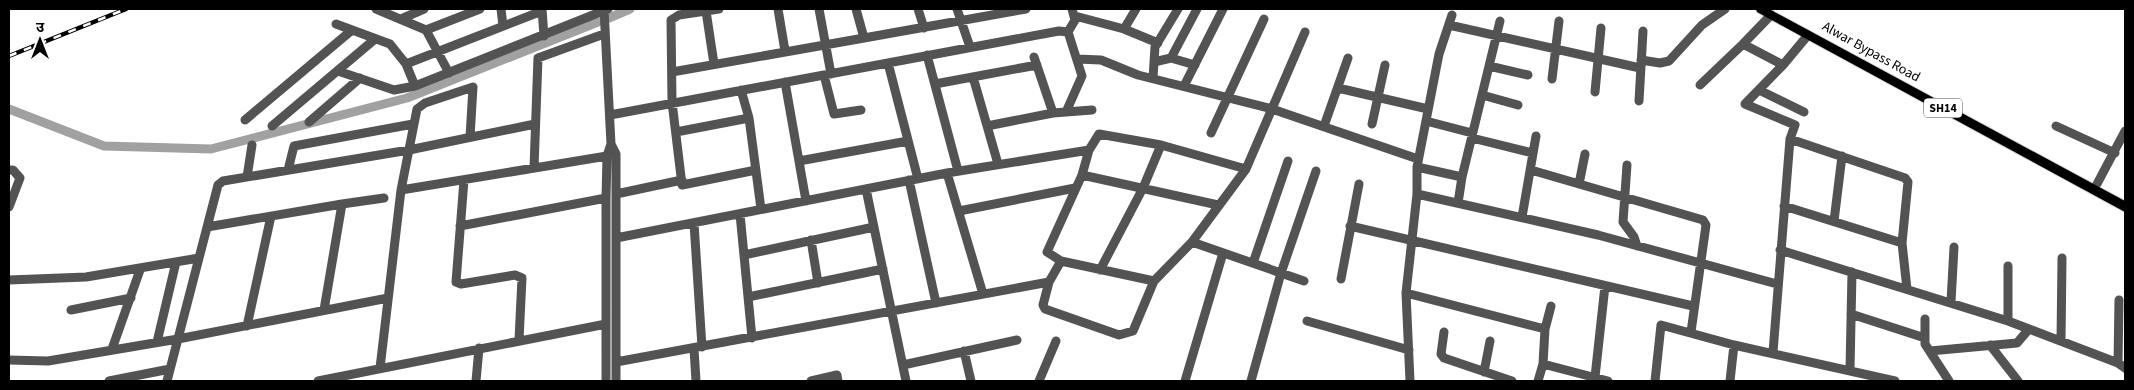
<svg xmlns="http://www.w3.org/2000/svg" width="2134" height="390" viewBox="0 0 2134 390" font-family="'Source Sans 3','Noto Sans Devanagari',sans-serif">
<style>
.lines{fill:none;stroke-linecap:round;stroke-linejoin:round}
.canal{stroke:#a1a1a1;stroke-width:9}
.primary-casing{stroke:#dbdbdb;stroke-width:2}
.minor{stroke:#535353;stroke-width:9}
.primary{fill:#000;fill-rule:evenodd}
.rail-casing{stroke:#000;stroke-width:4.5}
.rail{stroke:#fff;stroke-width:2.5;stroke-dasharray:8;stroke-linecap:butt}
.labels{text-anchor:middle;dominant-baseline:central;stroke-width:4.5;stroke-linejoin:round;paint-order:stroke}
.shield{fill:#fff;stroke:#4c4c4c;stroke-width:1}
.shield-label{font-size:12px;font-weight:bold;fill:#000}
.street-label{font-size:14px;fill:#000;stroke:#fff}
</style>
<rect width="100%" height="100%" fill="#fff"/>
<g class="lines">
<path class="canal" d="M609 18 630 9
M9 109 104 146 211 149 407 98 598 22"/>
<g class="primary-casing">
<path id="primary" d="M1756 9H1769L2125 201V212L1757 12Z"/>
</g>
<path class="minor" d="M376 9 426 30 449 73
M501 9 503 26
M542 9 544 36
M604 9 611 144 607 156 606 198V381
M719 9 679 15 671 20 672 102 682 185 756 170
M778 9 785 51
M819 9 831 74
M856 9 864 38 1026 9
M918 9 924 28
M957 9 970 47
M706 11 714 64
M1075 16 1124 29 1158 43
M401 19 424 9
M336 24 390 44 406 64 415 86 608 9
M1449 25 1640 68
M1124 29 1136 9
M426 30 480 9
M1068 32 1075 20 1072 9
M1743 44 1771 15
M927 55 958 171
M1034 57 1053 113
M1171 58 1195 65
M1077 59 1101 60 1138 75 1272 109 1418 159
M1641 60 1660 63 1669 61 1702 25 1725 9
M1154 62 1171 58 1197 9
M888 63 918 179
M406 64 542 11
M1489 66 1528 75
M338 71 394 90 415 86
M672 72 864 38
M824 75 834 114 861 110
M973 77 998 164
M1153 78 1155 47 1178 9
M1552 79 1559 21
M785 82 806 201
M935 84 1037 65
M1700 85 1743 44 1783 65
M1184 86 1223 9
M1338 88 1428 109
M741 90 749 118
M1759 90 1804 112
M1595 92 1601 28
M1482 95 1518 105
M1639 101 1643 31
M610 115 1059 31 1068 32 1082 76 1066 112
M245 120 352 30
M1426 121 1472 133
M309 122 360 78
M1372 124 1385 65
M272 126 375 39
M987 126 1053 113 1092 110
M1324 126 1348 58
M2056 126 2115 153
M676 132 749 118 761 209
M1211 133 1264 19
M1472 138 1533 153
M1790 139 1905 178 1908 182 1902 243
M611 144 616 154V381
M799 161 908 141
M1627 165 1623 222 1634 237 1637 246
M1417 167 1462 177 1500 21
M534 168 538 58 604 34
M1246 169 1305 32
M9 170H13L20 178 9 207
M288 170 294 146 413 124
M1531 170 1703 220 1706 225 1691 332
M947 173 983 294
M1082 175 1089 150
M247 177 252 145
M464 180 456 282 461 284 515 275 522 278 519 340
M909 180 936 303
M1579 184 1585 154
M2097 184 2125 131
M866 189 906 381
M401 190 607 156
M616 194 682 180
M1417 194 1598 235 1777 284
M1458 203 1462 177
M342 204 384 198
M1784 206 1902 243 1907 289
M959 211 1075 188
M740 214 752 338
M1522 217 1536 136
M1834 221 1842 156
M694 223 702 347
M460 226 606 198
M1350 226 1693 306
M207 227 342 204 324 310
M616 238 947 173 1089 150 1099 134 1161 145 1246 169 1192 242 1154 281
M811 240 818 283
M1192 242 1304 281
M1780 250 2008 321 2118 363 2125 368
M744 255 874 227
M1061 261 1047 252 1082 175 1218 205
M1061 261 1154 281 1133 331 1119 335 1045 309 1043 305 1049 282Z
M1253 263 1288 161
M2008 266V321
M1100 270 1143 188 1161 145
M1341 279 1359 184
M9 280 86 277 199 258
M1406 293 1545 329 1543 364 1608 381
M748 297 883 269
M1951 302 1954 247
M71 310 131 298
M1851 314 1925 338
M1925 319V344L1949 381
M1307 321 1409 350
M247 326 271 216
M1545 329 1551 306
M1444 332 1441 354 1444 358 1512 381
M2061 341 2062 258
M157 342 176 262
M1990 345 2018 381
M112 349 140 270
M694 349 696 381
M964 351 971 381
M1930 351 2017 343 2029 329
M1773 352 1790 139 1795 125 1745 104 1783 65 1808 35
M9 360 48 361 178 339 388 298
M616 362 1049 282
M2118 363 2119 300
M903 365 1017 340
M380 368 401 190 417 109 425 103 473 87 470 137
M1850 370 1852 272
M1484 372 1490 341
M1595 377 1605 286
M109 381 170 369
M167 381 218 185 223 181 409 150 535 124
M318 381 606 324
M476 381 479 348
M811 381 837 375 838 381
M1039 381 1056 341
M1185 381 1223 253
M1251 381 1281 273 1316 171
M1410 381 1406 293 1417 194V167L1439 54 1452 15
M1538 381 1543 364
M1655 381 1661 325 1734 345 1895 381
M1730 381 1734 345"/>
<use href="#primary" class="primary"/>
<g class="rail-casing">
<path id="rail" d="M9 56 126 9"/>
</g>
<use href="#rail" class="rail"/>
</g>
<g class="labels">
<rect class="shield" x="1924" y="98.5" width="38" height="19" rx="4"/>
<g class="shield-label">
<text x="1943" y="108">SH14</text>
</g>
<g class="street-label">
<text transform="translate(1871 52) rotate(29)">Alwar Bypass Road</text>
</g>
</g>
<rect width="2134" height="390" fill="none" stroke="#000000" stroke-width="20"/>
<g transform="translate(40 40)" stroke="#ffffff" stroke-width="4" paint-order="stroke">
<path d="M0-4L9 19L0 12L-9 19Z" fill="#000000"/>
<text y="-8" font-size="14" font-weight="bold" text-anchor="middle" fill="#000000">उ</text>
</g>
</svg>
